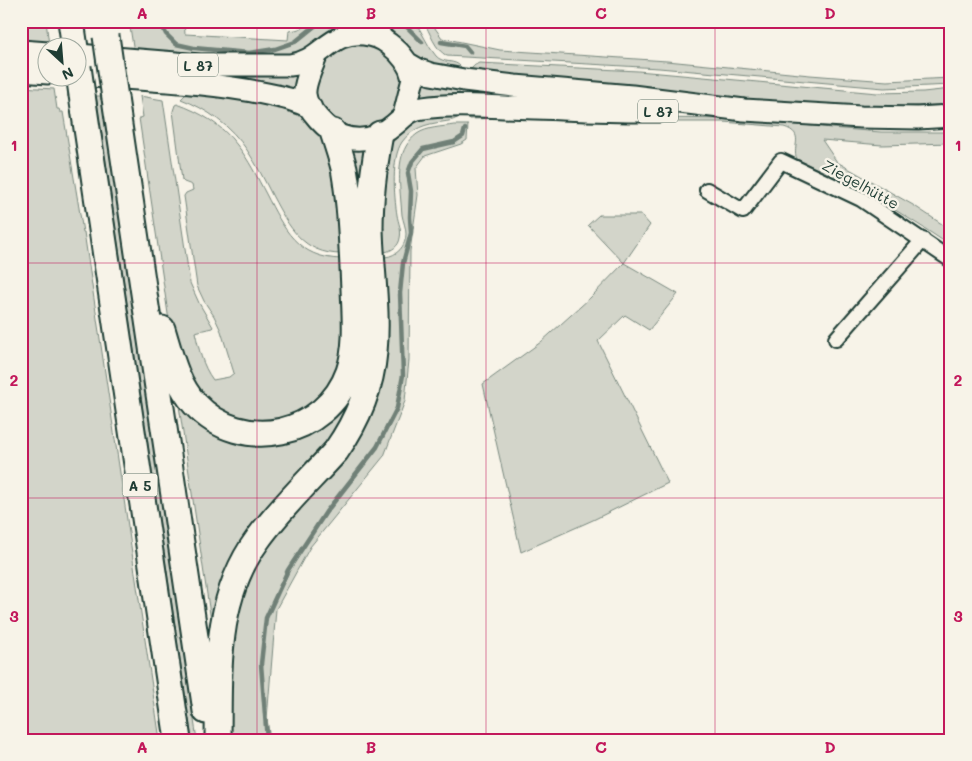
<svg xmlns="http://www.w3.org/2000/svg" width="972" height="761" viewBox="0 0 972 761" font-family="Mali,sans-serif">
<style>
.green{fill:#d3d5ca;stroke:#79897f}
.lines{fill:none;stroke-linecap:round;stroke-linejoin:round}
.stream{stroke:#6f8077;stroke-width:4.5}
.minor-casing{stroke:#1f3d34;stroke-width:18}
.primary-casing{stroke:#1f3d34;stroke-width:25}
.motorway-casing{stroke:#1f3d34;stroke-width:29}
.minor{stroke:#f7f3e8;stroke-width:14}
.primary{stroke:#f7f3e8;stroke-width:21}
.motorway{stroke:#f7f3e8;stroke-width:25}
.motorway-bridge-casing{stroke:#1f3d34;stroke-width:29;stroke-linecap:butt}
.motorway-bridge{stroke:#f7f3e8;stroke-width:25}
.grid{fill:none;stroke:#c2185b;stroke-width:1;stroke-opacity:0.55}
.labels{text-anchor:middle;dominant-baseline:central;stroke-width:5;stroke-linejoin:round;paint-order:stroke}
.shield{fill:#f7f3e8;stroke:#60746a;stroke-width:1}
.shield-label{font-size:14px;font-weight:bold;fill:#1f3d34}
.street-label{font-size:15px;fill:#1f3d34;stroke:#f7f3e8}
.neatline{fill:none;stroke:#c2185b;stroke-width:2}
.grid-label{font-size:16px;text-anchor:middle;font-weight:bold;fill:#c2185b}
</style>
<rect width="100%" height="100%" fill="#f7f3e8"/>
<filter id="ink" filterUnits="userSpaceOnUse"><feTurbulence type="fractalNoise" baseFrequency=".02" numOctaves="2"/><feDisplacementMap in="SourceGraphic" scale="10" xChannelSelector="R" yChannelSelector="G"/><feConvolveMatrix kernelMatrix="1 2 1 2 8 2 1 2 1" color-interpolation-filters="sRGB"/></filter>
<g filter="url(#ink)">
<path class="green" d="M21 21H46L49 45 21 43Z
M129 21H183L184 22 185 34 288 40 289 31C298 30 304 28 311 21H341L311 46 294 55 232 58 134 52Z
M385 21H414C423 32 427 46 436 56 443 64 455 59 461 67V71L446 68 420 59 394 33Z
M423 21H430L442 38 500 50 667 61 810 75 887 81 951 78V85L884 88 659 68 447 56C434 49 431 33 423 21Z
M357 45C388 46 388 60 405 79 404 85 403 92 401 98 389 124 358 138 333 119 325 112 321 102 313 95 321 68 325 50 357 45Z
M479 63 638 71 877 93 923 92 951 89V104L893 107 785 104 469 73C471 68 474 65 479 63Z
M185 71 218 73 301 75 299 91Z
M419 82 459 88V97L417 98Z
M21 87 54 89 57 109H59L60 112H63L83 232H84L160 740H21Z
M191 92 255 100 298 112 325 141 334 153 342 254C303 254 289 227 273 197 265 181 257 165 247 150 231 126 207 109 181 99L185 95Z
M96 96H101L197 740H192Z
M140 96 163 100 190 283 199 303 213 327 212 328 195 332C199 349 202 365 213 380L229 377 234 373 221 331 214 316 204 301 197 286 184 196 186 193 193 190 192 185 184 182 182 180 173 111 175 105 177 104C200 112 222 125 237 145 249 160 257 177 266 194 284 229 297 258 342 259L349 341 325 401 265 427 204 405 172 341 139 118 143 117Z
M458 114 457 118C452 121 448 121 442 122 426 124 412 128 402 142 391 158 394 196 397 215 398 222 402 230 400 238 399 246 392 251 384 252L383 235 379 215 389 146C399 135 411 120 426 117 436 115 447 115 458 114Z
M467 114 568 117 732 119 784 123 831 128 881 132H951V143L882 145 822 140 837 162 913 205 951 230V246L927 230 878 199 797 159C791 146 806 134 784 127L723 122H612L507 118 470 119Z
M454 125H468L467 140 461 144 425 156 416 168 418 195 410 251 409 360 405 401 384 456 310 547 276 609 267 719 270 740H232L225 681 245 573 341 455 385 274V257C397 256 406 246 406 234 406 227 403 221 402 215 401 207 401 199 400 191 399 171 398 148 417 134 427 127 442 127 454 125Z
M348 150H366L362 210Z
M599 215H641L650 225 624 263 678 294 649 330 625 315 598 341 668 483 593 520 521 552 483 384 541 342 590 298 624 263 588 225Z
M352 380 356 399 217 622 211 621 178 399 256 439Z"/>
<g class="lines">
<path class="stream" d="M160 21 166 34 176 44 194 48 249 53 275 49 295 42 321 21
M396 21 407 27 422 42
M441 42 465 46 470 52
M267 740 261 664 266 618 288 570 326 512 377 447 397 408 403 375 400 293 403 263 411 233 410 217 411 191 408 173 412 162 423 149 454 142 463 136 465 129"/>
<g class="minor-casing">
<path id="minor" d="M379 21 385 40
M707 190 743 211 781 161 861 199 951 260
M836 339 923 240"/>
</g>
<g class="primary-casing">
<path id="primary" d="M21 51 48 53
M317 54C313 65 304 83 305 94 306 109 328 131 341 136 360 143 379 138 394 125 404 117 410 109 423 108 449 104 477 106 503 107 555 108 607 112 659 111
M78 55 200 65H290C321 62 330 30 364 34 373 35 382 38 389 44 401 53 410 64 413 79L404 115
M407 63 419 70 431 74 464 80 515 86 632 96 744 110 861 117 918 118 951 116
M21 71 48 73
M78 75C140 80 206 81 267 94 282 97 297 100 311 108"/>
</g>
<g class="motorway-casing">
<path id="motorway" d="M71 21 75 48
M82 95 178 740
M115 98 206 711
M162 329C170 355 176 383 195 404 242 455 326 436 349 372 358 346 355 316 354 289 352 249 351 208 344 168 341 156 337 144 333 132
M218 740C219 669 214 599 258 539 281 507 310 480 336 451 357 421 371 388 374 352 378 311 371 270 370 229 370 197 374 166 380 134"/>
</g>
<use href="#minor" class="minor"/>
<use href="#primary" class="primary"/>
<use href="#motorway" class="motorway"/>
<g class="motorway-bridge-casing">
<path id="motorway-bridge" d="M106 36 115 98
M78 67 82 95"/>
</g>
<use href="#motorway-bridge" class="motorway-bridge"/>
</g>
</g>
<path class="grid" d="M257 21V740M486 21V740M715 21V740M21 263H951M21 498H951"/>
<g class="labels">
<g class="shield">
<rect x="178" y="53.5" width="40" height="23" rx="4"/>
<rect x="638" y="99.5" width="40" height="23" rx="4"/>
<rect x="122.5" y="473.5" width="35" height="23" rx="4"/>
</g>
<g class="shield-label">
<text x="198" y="65">L 87</text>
<text x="658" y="111">L 87</text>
<text x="140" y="485">A 5</text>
</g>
<g class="street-label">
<text transform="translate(861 184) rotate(29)">Ziegelhütte</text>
</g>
</g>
<rect width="972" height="761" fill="none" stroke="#f7f3e8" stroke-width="55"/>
<g transform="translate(62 62) rotate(154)"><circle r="24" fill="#f7f3e8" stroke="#a1aaa0"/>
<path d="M0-4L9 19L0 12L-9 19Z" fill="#1f3d34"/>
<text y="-8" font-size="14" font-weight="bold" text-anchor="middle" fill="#1f3d34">N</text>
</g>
<rect x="28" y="28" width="916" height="706" class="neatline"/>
<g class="grid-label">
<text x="142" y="19">A</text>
<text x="371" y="19">B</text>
<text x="601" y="19">C</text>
<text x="830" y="19">D</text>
<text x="14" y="151">1</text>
<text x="958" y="151">1</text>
<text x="14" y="386">2</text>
<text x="958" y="386">2</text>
<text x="14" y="622">3</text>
<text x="958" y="622">3</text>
<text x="142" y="753">A</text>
<text x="371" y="753">B</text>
<text x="601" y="753">C</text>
<text x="830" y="753">D</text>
</g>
</svg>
